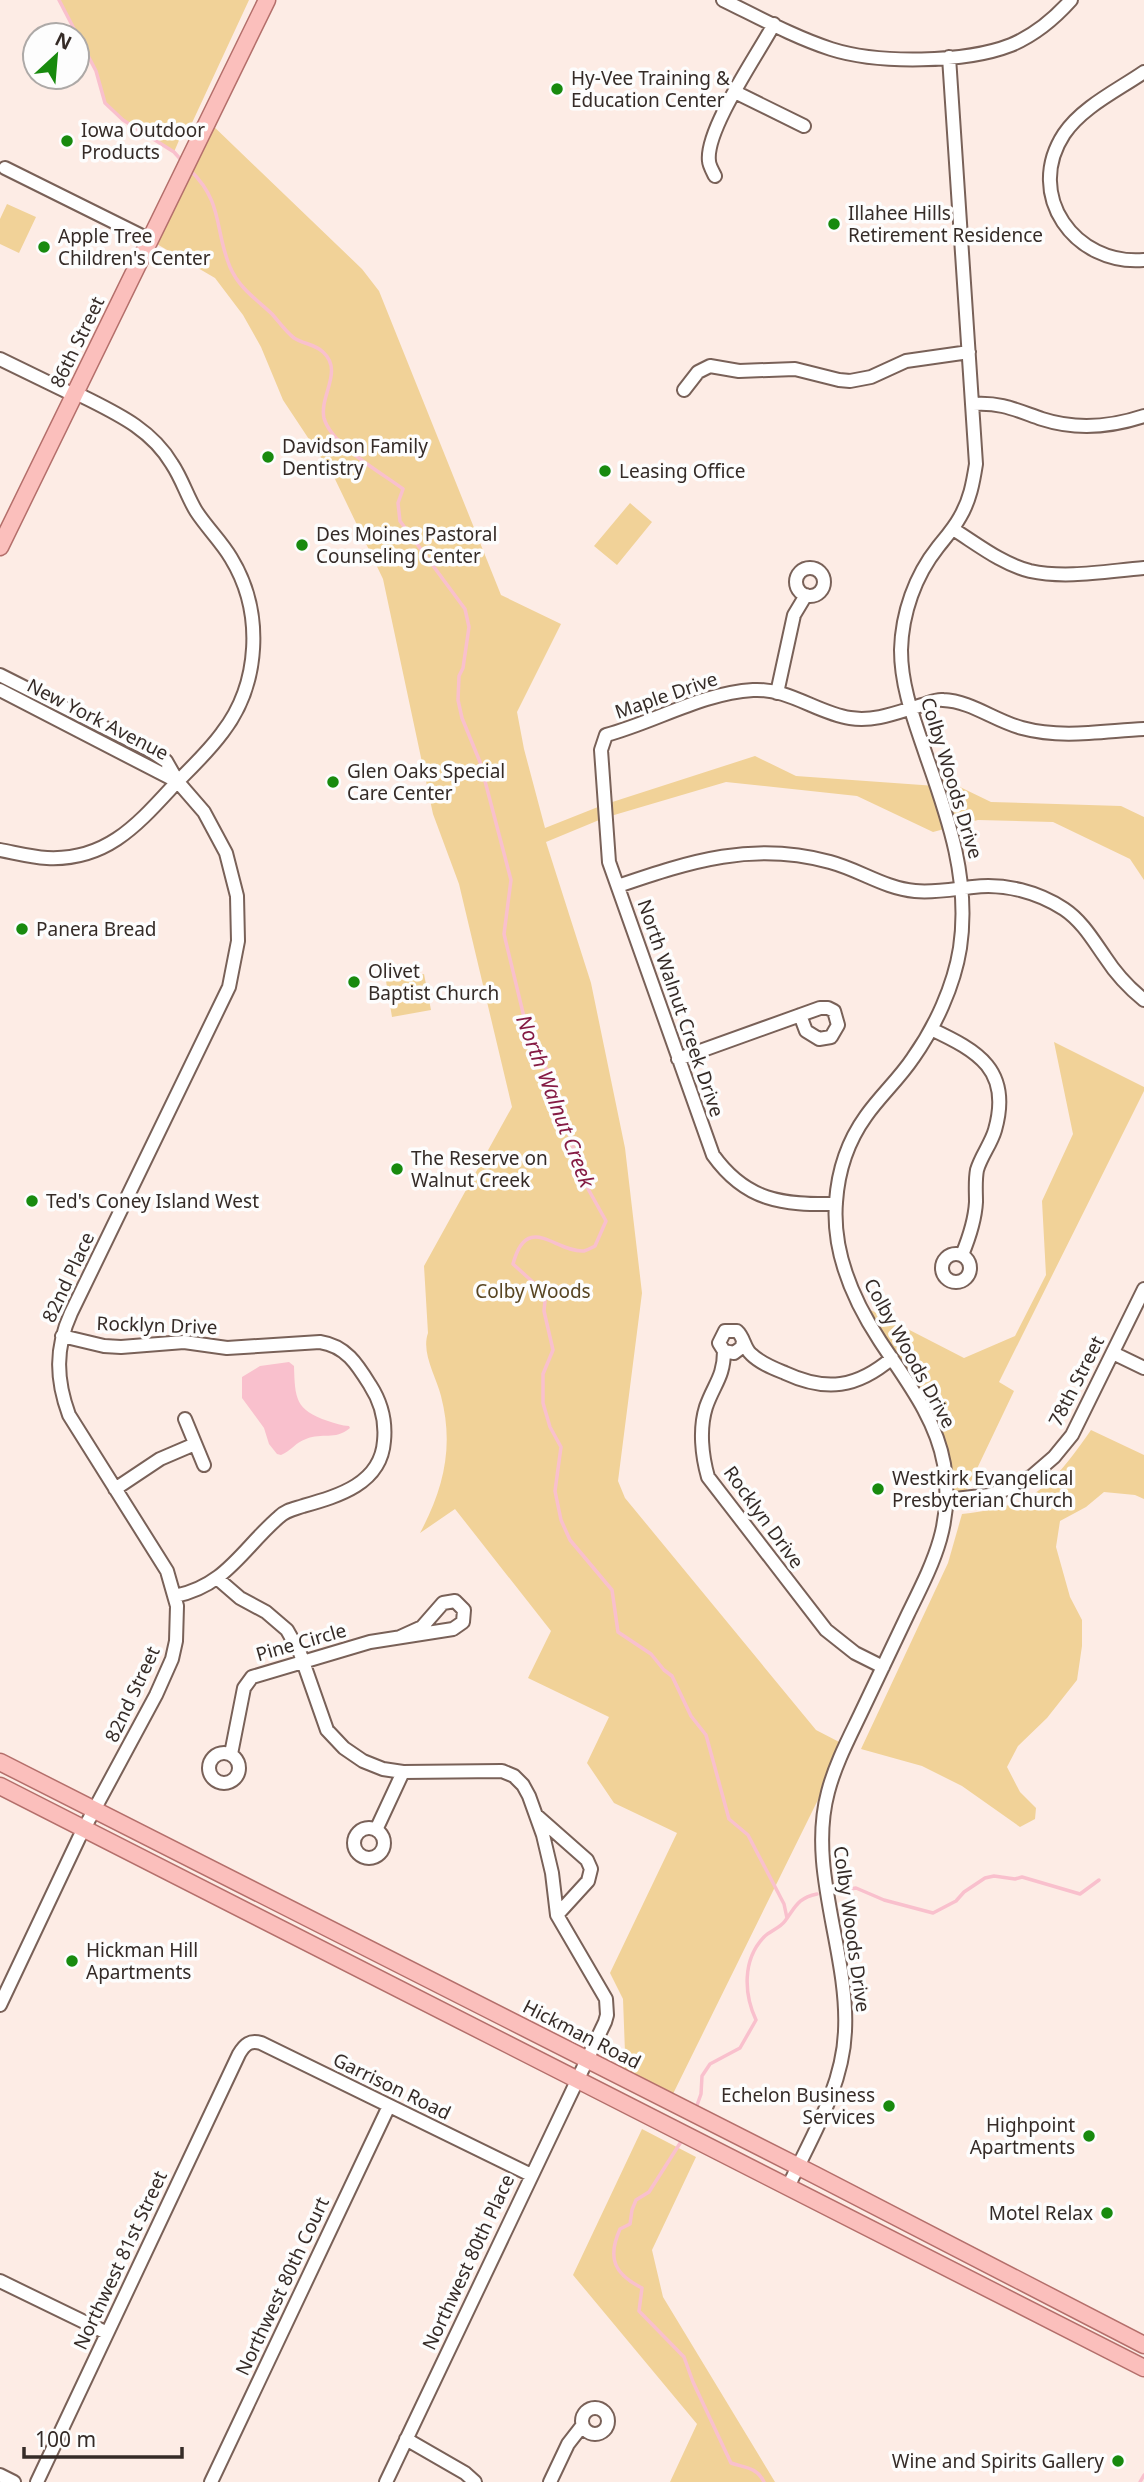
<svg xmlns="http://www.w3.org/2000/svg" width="1144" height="2482" viewBox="0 0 1144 2482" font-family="'Noto Sans',sans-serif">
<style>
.green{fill:#f1d298}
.water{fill:#f9c0cd}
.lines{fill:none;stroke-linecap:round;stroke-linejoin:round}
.stream{stroke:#f9c0cd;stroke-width:3.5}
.minor-casing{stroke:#796158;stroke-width:16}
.major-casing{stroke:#b46f6b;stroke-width:19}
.minor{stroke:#fff;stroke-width:12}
.major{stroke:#fbbfbc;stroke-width:16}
.poi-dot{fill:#188a0e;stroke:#fdfdfd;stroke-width:2.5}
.labels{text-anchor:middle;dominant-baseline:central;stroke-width:7;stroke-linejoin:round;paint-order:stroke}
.poi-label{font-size:19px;fill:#352b27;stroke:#fdfdfd;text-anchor:start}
.street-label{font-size:19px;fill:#352b27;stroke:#fdfdfd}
.park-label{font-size:19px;fill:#584522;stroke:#fdfdfd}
.water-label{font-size:21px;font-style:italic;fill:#851b44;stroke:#fdfdfd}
</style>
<rect width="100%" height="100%" fill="#fdece5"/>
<path class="green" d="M59 0H249L185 138H180L174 152 123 120 105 103 96 71Z
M208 121 362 269 379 291 501 595 561 624 517 712 524 749 545 828 603 805 755 756 796 776 936 786 933 774 991 802 1121 806 1144 817V880L1130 859 1053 822 978 820 933 832 857 796 726 782 604 818 546 842 591 983 625 1148 642 1293 618 1481 625 1498 816 1730 845 1745 669 2102 614 2074 625 2052 623 1999 610 1973 677 1833 614 1803 587 1763 609 1717 528 1678 551 1631 455 1509 420 1533C444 1488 454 1446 441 1396 436 1376 421 1353 428 1333L424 1266 512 1107 459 884 433 814 383 579 334 477 283 400 261 347 243 315 215 278 150 240Z
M7 204 36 217 19 253 0 244V219Z
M630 503 652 522 617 565 594 546Z
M424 974 431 1010 392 1017 386 981Z
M1054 1042 1144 1087V1091L999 1382 1014 1391 963 1498 947 1500 940 1447 859 1304 964 1358 1015 1336 1046 1275 1042 1201 1073 1134Z
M1091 1430 1144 1455V1499L1135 1495 1104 1492 1086 1507 1060 1521 1056 1547 1070 1597 1082 1620V1646L1077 1680 1047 1718 1018 1746 1007 1767 1020 1792 1036 1808 1035 1819 1020 1827 962 1786 922 1766 861 1749 948 1563 962 1514C1035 1506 1051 1487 1091 1430Z
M642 2129 696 2157 652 2250 663 2297 775 2482H670L697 2424 573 2275Z"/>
<path class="water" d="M289 1362 294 1366C295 1398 295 1410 328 1421 335 1423 342 1426 349 1426L350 1428C334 1441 323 1432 306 1439 296 1442 291 1451 281 1455L277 1454 269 1444 264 1428 242 1398V1377L260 1366Z"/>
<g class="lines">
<path class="stream" d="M59 0 96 71 105 103 123 120 174 152 182 161
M190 170C224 203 214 229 230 267 239 288 256 299 272 314 279 322 286 332 294 338 303 344 315 344 323 352 344 371 319 396 324 418 331 445 382 473 403 489L398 503 400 521 465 609 469 627 463 668 459 676 458 700 462 718 480 762 511 880 504 934 524 1017 532 1030 544 1065 553 1079 582 1178 606 1221 595 1246C591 1248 588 1250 584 1251 556 1253 527 1211 513 1264L535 1284 546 1290 544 1311 553 1350 543 1374V1403L550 1427 561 1447 555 1491 561 1520 570 1540 612 1590 618 1632 651 1654 664 1670 672 1676 691 1716 706 1735 729 1819 748 1835 784 1904 787 1918
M844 1890 856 1888 884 1900 933 1913 956 1901 964 1892 985 1878 994 1876 1015 1879 1022 1877 1080 1894 1099 1880
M696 2108 701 2094 702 2076 710 2064 740 2048 756 2020C744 1994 742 1960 764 1937 770 1931 780 1928 785 1921 796 1906 798 1898 817 1894
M684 2137 649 2192 636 2200 632 2210 630 2224 620 2229C607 2258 614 2274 642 2288L639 2311 684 2357 693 2382 731 2463C745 2468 757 2467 764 2482
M1140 2482 1144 2475"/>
<g class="minor-casing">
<path id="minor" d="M723 0C758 17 794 37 831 49 878 64 965 63 1011 45 1035 35 1054 19 1071 0
M1144 72C1118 90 1082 107 1064 134 1024 195 1075 266 1144 260
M735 92 804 126
M5 168 150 240
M715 176C713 172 709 165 709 161 705 130 758 54 774 24
M0 359 74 395
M684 390 698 372 710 366 739 371 795 369 839 380 850 381 871 377 906 361 969 352
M973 404C1001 402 1016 410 1042 419 1076 430 1111 427 1144 416
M953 529C977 544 1002 564 1030 571 1066 579 1107 571 1144 568
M796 582a14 14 0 1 1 28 0a14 14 0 1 1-28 0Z
M0 675 151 751 166 761 178 782 204 812 226 853 237 896 238 941 229 987 71 1313C55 1348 56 1380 69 1415L167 1571 177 1606 176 1641 172 1659 156 1695 79 1838 0 2005
M0 690 178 782
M777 693 794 615 806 595
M0 850C16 853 31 857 47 858 107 861 138 824 175 784 191 768 208 752 222 733 260 684 264 612 231 558 221 541 207 528 196 511 187 496 182 479 172 464 150 427 113 412 76 393
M618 886C691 861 753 841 830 862 860 870 884 888 915 891 934 893 954 889 973 887 1005 883 1038 892 1064 909 1082 921 1093 940 1105 957 1116 974 1129 988 1144 1000
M931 1029C978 1051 1012 1070 995 1130 991 1144 981 1156 977 1170 975 1180 976 1192 976 1202 975 1221 969 1238 962 1255
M678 1059 820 1008H828L834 1011 838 1025 831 1037 819 1039 806 1031 800 1015
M836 1204C782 1205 746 1201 713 1155L609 862 601 750 606 735C655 722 702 693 753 690 789 688 817 713 850 718 875 722 898 712 922 705 929 703 936 699 943 700 971 701 995 721 1022 728 1062 739 1104 731 1144 729
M942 1268a14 14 0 1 1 28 0a14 14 0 1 1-28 0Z
M62 1336 104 1346 121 1347 184 1342 227 1348 320 1342C346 1346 357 1364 370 1385 381 1402 386 1421 384 1441 381 1484 338 1496 303 1506 294 1509 286 1510 279 1517 243 1548 226 1586 175 1596
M743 1340 742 1347 734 1353 724 1351 719 1343 725 1331H737C744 1337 744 1348 751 1354 760 1363 773 1368 785 1373 826 1392 857 1388 892 1358
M724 1351C724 1377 714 1384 706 1407 699 1429 702 1456 708 1477L826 1630 855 1653 883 1667
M1113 1353 1144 1368
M185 1419 204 1465
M115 1489 160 1459 195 1444
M947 1500 989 1495 1007 1489 1032 1476 1054 1457 1072 1435 1144 1289
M218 1579 240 1598 266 1612 287 1630 300 1653 327 1730 344 1748 363 1761 383 1769 403 1772 502 1771 514 1776 523 1785 529 1796 543 1835 552 1873 557 1915 606 1999 607 2015 605 2022 386 2482
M209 1768a15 15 0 1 1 30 0a15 15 0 1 1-30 0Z
M231 1754 244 1688 252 1677 370 1642 453 1629 463 1622 464 1610 455 1601 443 1603 422 1627 400 1637
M536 1815 587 1860 591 1869 588 1881 557 1915
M354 1843a15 15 0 1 1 30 0a15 15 0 1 1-30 0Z
M376 1830 403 1772
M788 2187C811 2138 843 2087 845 2031 849 1952 807 1870 828 1792 835 1765 848 1740 860 1715 876 1681 892 1648 908 1614 933 1563 954 1524 944 1464 936 1418 905 1379 880 1341 853 1300 832 1253 836 1202 838 1172 848 1141 866 1116 880 1096 899 1079 913 1058 935 1027 954 986 960 948 970 881 949 820 927 758 915 722 901 688 901 650 902 613 915 576 938 547 946 537 954 528 960 517 970 500 973 483 976 464L949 57
M0 2281 107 2333
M582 2421a13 13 0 1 1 26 0a13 13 0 1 1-26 0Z
M406 2439 465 2473 475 2482
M0 2475 14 2482
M37 2482 239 2054C245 2044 250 2040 261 2043L531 2175
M211 2482 389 2106
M550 2482 568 2444 582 2426"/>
</g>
<g class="major-casing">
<path id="major" d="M0 547 267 0
M0 1762 815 2175 1144 2345
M0 1786 1144 2368"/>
</g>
<use href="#minor" class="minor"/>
<use href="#major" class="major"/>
</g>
<g class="poi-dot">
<circle cx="557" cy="89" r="7"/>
<circle cx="67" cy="141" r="7"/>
<circle cx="834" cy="224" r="7"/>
<circle cx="44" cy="247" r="7"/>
<circle cx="268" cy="457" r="7"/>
<circle cx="605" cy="471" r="7"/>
<circle cx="302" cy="545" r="7"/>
<circle cx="333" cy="782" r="7"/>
<circle cx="22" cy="929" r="7"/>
<circle cx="354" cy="982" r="7"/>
<circle cx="397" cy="1169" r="7"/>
<circle cx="32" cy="1201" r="7"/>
<circle cx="878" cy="1489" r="7"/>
<circle cx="72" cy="1961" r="7"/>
<circle cx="889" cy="2106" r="7"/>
<circle cx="1089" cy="2136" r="7"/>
<circle cx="1107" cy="2213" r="7"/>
<circle cx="1118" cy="2461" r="7"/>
</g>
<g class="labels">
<g class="poi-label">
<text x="571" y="78">Hy-Vee Training &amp;<tspan x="571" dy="22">Education Center</tspan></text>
<text x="81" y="130">Iowa Outdoor<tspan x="81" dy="22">Products</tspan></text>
<text x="848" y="213">Illahee Hills<tspan x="848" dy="22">Retirement Residence</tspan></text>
<text x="58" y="236">Apple Tree<tspan x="58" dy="22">Children's Center</tspan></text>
<text x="282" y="446">Davidson Family<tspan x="282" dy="22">Dentistry</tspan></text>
<text x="619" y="471">Leasing Office</text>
<text x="316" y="534">Des Moines Pastoral<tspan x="316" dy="22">Counseling Center</tspan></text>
<text x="347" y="771">Glen Oaks Special<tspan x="347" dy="22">Care Center</tspan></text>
<text x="36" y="929">Panera Bread</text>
<text x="368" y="971">Olivet<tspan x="368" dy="22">Baptist Church</tspan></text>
<text x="411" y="1158">The Reserve on<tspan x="411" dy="22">Walnut Creek</tspan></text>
<text x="46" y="1201">Ted's Coney Island West</text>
<text x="892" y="1478">Westkirk Evangelical<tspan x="892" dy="22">Presbyterian Church</tspan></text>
<text x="86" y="1950">Hickman Hill<tspan x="86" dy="22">Apartments</tspan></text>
<text x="875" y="2095" text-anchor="end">Echelon Business<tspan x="875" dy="22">Services</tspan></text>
<text x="1075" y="2125" text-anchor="end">Highpoint<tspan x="1075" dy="22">Apartments</tspan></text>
<text x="1093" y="2213" text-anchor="end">Motel Relax</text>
<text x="1104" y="2461" text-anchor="end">Wine and Spirits Gallery</text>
</g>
<g class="street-label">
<text transform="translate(77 342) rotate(-64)">86th Street</text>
<text transform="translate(666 695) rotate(-19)">Maple Drive</text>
<text transform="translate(98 719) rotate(27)">New York Avenue</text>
<text transform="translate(952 778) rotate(73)">Colby Woods Drive</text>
<text transform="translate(681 1008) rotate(71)">North Walnut Creek Drive</text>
<text transform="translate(68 1277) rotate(-65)">82nd Place</text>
<text transform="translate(157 1325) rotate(2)">Rocklyn Drive</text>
<text transform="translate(910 1353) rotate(61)">Colby Woods Drive</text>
<text transform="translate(1076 1381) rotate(-63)">78th Street</text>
<text transform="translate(764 1517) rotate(54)">Rocklyn Drive</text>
<text transform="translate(301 1642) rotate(-16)">Pine Circle</text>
<text transform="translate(132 1694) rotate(-65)">82nd Street</text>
<text transform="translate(852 1929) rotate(82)">Colby Woods Drive</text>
<text transform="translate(582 2034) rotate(27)">Hickman Road</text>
<text transform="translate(392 2086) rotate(26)">Garrison Road</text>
<text transform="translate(120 2260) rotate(-65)">Northwest 81st Street</text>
<text transform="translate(468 2262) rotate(-65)">Northwest 80th Place</text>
<text transform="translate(282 2286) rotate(-65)">Northwest 80th Court</text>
</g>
<g class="park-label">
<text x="533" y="1291">Colby Woods</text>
</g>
<g class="water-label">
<text transform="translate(556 1101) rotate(69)">North Walnut Creek</text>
</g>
</g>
<g transform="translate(56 56) rotate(26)"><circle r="33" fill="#fdfdfd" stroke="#ada9a7" stroke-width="2"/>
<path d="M0-5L12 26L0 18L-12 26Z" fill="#188a0e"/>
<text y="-10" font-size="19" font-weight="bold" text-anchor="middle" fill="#352b27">N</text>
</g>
<path d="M24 2447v10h158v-10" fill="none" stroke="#352b27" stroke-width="3.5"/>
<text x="35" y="2447" font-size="21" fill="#352b27" stroke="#fdfdfd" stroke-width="5" paint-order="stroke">100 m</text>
</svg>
